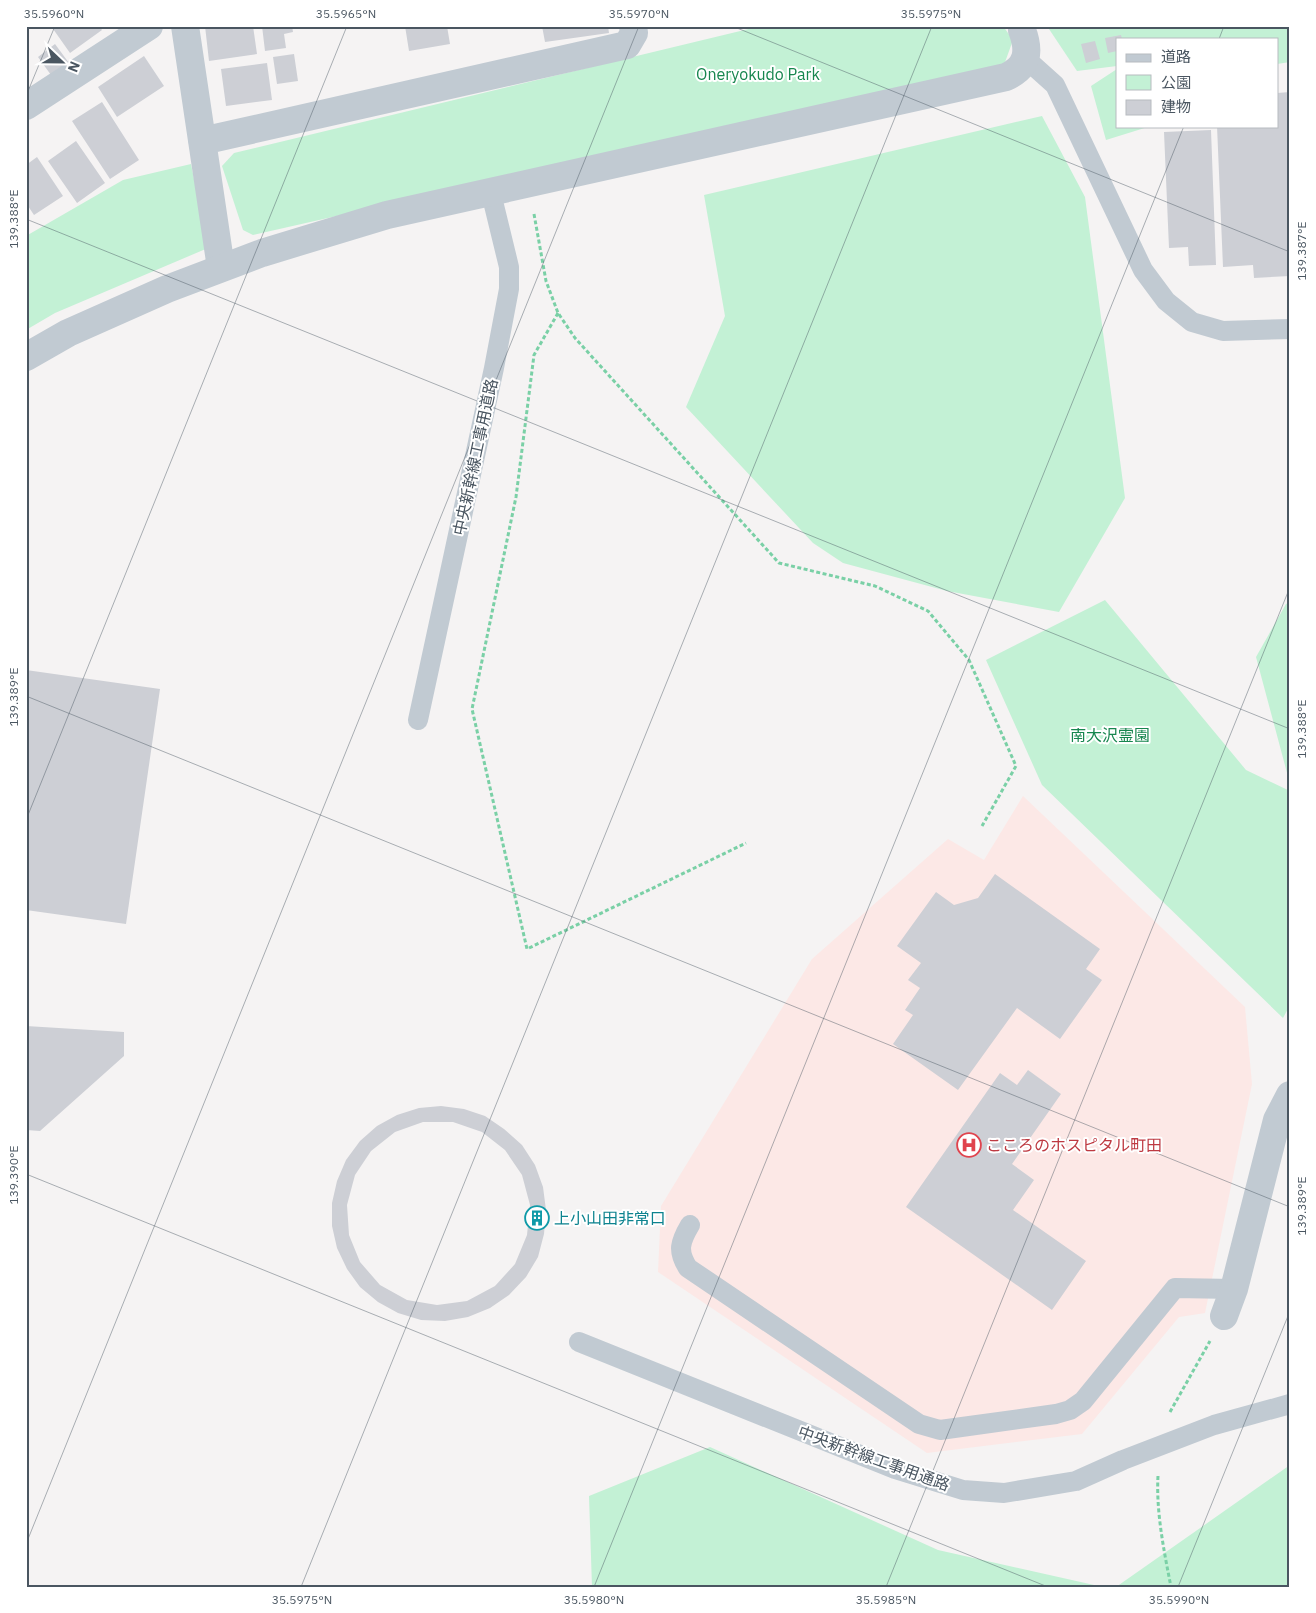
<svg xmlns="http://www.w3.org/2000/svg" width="1316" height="1613" viewBox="0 0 1316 1613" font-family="'IBM Plex Sans','Noto Sans JP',sans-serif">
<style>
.medical{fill:#fce8e6}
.green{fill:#c3f1d5}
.building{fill:#cdcfd5;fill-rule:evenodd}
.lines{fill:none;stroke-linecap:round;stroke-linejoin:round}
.path{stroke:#7ad0a6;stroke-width:3;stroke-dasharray:4 2.5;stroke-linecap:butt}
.service{stroke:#c1cad2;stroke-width:20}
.minor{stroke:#c1cad2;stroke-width:28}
.tertiary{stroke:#c1cad2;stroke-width:28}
.ticks{fill:none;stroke:#4a5661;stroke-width:1;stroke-opacity:0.45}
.labels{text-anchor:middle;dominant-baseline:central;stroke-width:4;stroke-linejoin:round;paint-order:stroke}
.park-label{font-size:16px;fill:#17864f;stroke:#fff}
.street-label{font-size:16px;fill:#4a5661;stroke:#fff}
.health-label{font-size:16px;fill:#be3a42;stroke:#fff;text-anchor:start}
.culture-label{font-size:16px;fill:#0d838f;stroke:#fff;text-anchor:start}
.neatline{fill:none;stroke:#4a5661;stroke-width:2}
.ticks-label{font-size:12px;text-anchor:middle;fill:#4a5661}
</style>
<rect width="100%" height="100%" fill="#f5f3f3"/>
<path class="medical" d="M1023 796 1245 1007 1252 1084 1205 1313 1179 1317 1082 1434 927 1453 658 1272 661 1206 812 959 948 839 984 860Z"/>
<path class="green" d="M761 26H1003L1013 40 1004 65 253 235 243 230 222 166 234 153Z
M1047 26H1290V62L1277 64V39H1117V66L1077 71Z
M1117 69V126H1151L1106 140 1091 86Z
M1042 116 1085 197 1125 498 1059 612 947 591 843 563 813 543 686 407 725 316 704 195Z
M191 164 208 248 55 313 26 330V236L123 180Z
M1105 600 1246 770 1290 791V1005L1283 1018 1042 785 986 660Z
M1290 602V784L1256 657 1286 604Z
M710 1447 938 1550 1103 1587H592L589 1496Z
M1290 1465V1587H1116Z"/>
<path class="building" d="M51 26H99L102 30 70 53Z
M205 26H253L257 54 209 61Z
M262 26H292L293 32 284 34 286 48 265 51Z
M405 26H447L450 44 409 51Z
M542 26H608L609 33 545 42Z
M1121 35 1122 39H1117V51L1108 53 1105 38Z
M1095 41 1100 59 1086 63 1081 44Z
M55 44 69 63 51 75 38 57Z
M294 54 298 81 277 84 273 57Z
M144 56 164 86 117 117 98 87Z
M267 63 272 100 226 106 221 69Z
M1290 92V276L1254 278 1253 265 1223 267 1217 126H1277V93Z
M102 102 139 160 110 179 72 121Z
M1211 130 1216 265 1189 266 1188 247 1169 248 1164 132Z
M76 141 105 183 77 203 48 161Z
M37 157 63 196 34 215 26 203V176L29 174 26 165Z
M26 670 160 689 126 924 26 910Z
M995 874 1100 949 1086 969 1102 980 1060 1039 1017 1008 958 1090 893 1044 913 1015 905 1010 920 988 908 980 921 963 897 946 936 892 954 905 978 898Z
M26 1026 124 1032V1056L40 1131 26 1130Z
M1028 1070 1061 1094 1012 1164 1034 1180 1013 1210 1086 1261 1052 1310 906 1207 1000 1073 1017 1085Z
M441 1106 464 1109 485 1116 504 1129 522 1145 535 1165 543 1187 546 1210 544 1234 538 1257 526 1277 509 1295 490 1308 468 1317 445 1321 421 1320 398 1313 378 1302 360 1287 347 1269 337 1248 332 1226V1203L337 1181 346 1160 360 1141 377 1126 397 1115 419 1108ZM423 1122H453L482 1132 505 1150 522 1175 530 1205 527 1235 515 1264 495 1286 467 1301 437 1305 407 1300 380 1285 360 1262 349 1235 347 1205 355 1175 371 1151 395 1132Z"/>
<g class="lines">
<path class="path" d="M534 214 546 281 558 313 575 338 779 563 875 586 928 611 969 660 1016 766 982 826
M558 313 534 355 516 497 472 709 527 949 746 843
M1170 1412 1210 1341
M1158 1476C1156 1512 1164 1551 1171 1587"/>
<path class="service" d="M1026 59 1055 85 1143 270 1166 301 1192 322 1223 331 1290 329
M418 720 494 368 509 289V267L491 193
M690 1225C680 1242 677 1251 688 1268L919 1424 940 1430 1056 1414 1070 1410 1083 1401 1175 1288 1234 1289
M579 1342 895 1469 963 1490 1004 1493 1076 1481 1123 1460 1214 1425 1290 1404"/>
<path class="minor" d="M185 26 221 268
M26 106 149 26
M202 141 627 45 634 33 633 26
M1224 1316 1234 1289 1277 1120 1290 1095"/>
<path class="tertiary" d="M26 357 68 333 167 289 262 253 387 215 1006 77C1028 67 1030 51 1022 30"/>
</g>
<path class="ticks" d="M732 26 1290 252M1219 39 1224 26M26 96 55 26M26 219 1290 729M26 696 1290 1207M26 820 347 26M26 1174 1048 1587M26 1544 639 26M301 1587 932 26M594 1587 1184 126M886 1587 1290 587M1178 1587 1290 1311"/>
<defs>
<g id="hospital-ring" transform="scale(1.25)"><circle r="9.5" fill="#fff" stroke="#e0444e" stroke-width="1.5"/><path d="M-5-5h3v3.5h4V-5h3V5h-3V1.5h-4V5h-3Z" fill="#e0444e"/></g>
<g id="building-ring" transform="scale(1.25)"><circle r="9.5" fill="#fff" stroke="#0f9aa8" stroke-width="1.5"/><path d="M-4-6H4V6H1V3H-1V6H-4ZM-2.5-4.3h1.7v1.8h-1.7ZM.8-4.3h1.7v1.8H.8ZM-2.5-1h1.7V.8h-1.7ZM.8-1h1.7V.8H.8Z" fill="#0f9aa8"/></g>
</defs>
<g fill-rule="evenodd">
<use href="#hospital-ring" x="969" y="1145"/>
<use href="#building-ring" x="537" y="1218"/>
</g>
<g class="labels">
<g class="park-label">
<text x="758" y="74">Oneryokudo Park</text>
<text x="1110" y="735">南大沢霊園</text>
</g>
<g class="street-label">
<text transform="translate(475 457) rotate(-78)">中央新幹線工事用道路</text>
<text transform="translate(874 1458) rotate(20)">中央新幹線工事用通路</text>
</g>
<g class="health-label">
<text x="986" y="1145">こころのホスピタル町田</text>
</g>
<g class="culture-label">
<text x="554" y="1218">上小山田非常口</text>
</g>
</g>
<rect width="1316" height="1613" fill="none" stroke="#ffffff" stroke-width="55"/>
<rect x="1116" y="38" width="162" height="90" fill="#ffffff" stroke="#b7bbc0"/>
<rect x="1126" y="54" width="25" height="8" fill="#c1cad2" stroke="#b7bbc0"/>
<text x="1161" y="62" font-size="15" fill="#4a5661">道路</text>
<rect x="1126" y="75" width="25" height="15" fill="#c3f1d5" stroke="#b7bbc0"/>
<text x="1161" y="88" font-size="15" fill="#4a5661">公園</text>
<rect x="1126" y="100" width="25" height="15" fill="#cdcfd5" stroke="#b7bbc0"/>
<text x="1161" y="112" font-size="15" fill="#4a5661">建物</text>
<g transform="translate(62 62) rotate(112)" stroke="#ffffff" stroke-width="4" paint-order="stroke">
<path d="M0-4L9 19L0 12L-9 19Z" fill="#4a5661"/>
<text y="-8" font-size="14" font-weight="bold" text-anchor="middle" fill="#4a5661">N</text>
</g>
<rect x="28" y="28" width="1260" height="1558" class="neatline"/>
<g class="ticks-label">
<text x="54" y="18">35.5960°N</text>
<text x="346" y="18">35.5965°N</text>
<text x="639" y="18">35.5970°N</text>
<text x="931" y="18">35.5975°N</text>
<text transform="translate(14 219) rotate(-90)" y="4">139.388°E</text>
<text transform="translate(1302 251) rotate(-90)" y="4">139.387°E</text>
<text transform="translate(14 697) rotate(-90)" y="4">139.389°E</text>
<text transform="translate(1302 729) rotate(-90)" y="4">139.388°E</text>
<text transform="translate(14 1175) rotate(-90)" y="4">139.390°E</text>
<text transform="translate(1302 1206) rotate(-90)" y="4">139.389°E</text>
<text x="302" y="1604">35.5975°N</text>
<text x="594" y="1604">35.5980°N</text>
<text x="886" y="1604">35.5985°N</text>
<text x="1179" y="1604">35.5990°N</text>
</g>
</svg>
